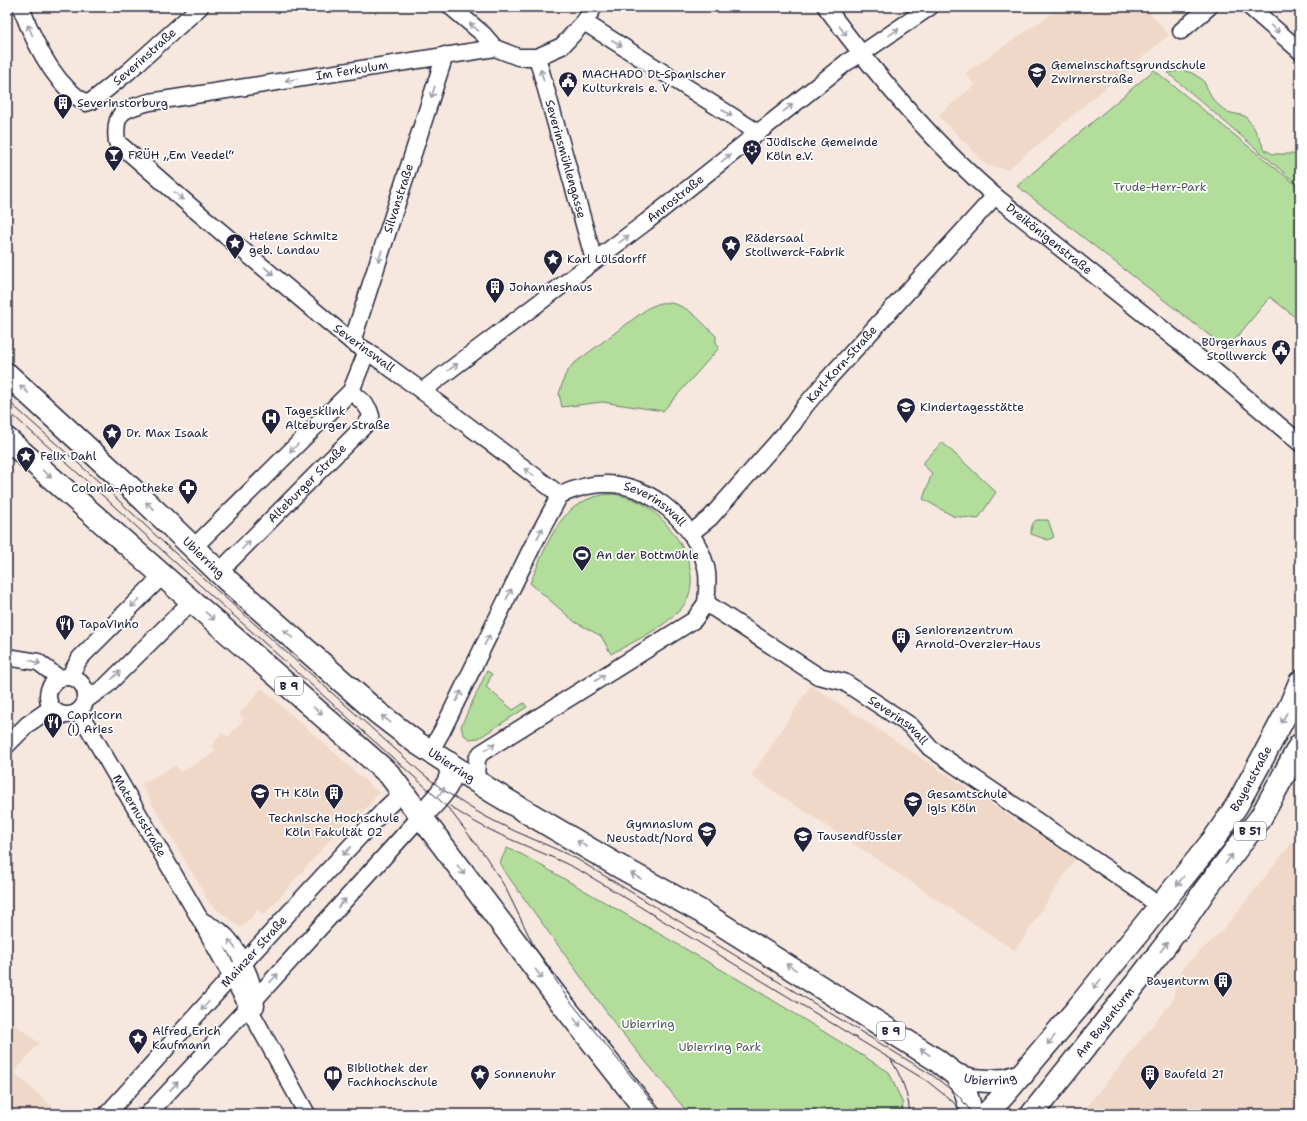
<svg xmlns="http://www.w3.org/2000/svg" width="1307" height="1121" viewBox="0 0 1307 1121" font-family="'Shantell Sans',sans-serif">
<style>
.built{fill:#f0d8c8}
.green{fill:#b3dd9b;stroke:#6a806b}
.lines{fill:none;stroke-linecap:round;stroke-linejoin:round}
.street-casing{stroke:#22223b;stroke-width:19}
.primary-casing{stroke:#22223b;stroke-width:25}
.street{stroke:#fff;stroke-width:16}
.primary{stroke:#fff;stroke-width:22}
.tram{stroke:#22223b;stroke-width:1}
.oneway{stroke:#9c9ca7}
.labels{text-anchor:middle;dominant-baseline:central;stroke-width:3.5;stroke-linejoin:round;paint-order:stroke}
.shield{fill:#fff;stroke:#646476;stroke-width:1}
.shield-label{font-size:11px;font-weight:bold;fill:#22223b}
.street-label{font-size:12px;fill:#22223b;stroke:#fff}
.poi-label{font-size:12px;fill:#22223b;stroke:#fff;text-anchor:start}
.park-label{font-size:12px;fill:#4e5a58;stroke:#fff}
</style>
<rect width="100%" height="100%" fill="#f6e8df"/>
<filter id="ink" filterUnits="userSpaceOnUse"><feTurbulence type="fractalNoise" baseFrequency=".025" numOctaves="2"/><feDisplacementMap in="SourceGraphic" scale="8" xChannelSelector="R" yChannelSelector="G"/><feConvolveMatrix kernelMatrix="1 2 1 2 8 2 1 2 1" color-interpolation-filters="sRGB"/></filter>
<g filter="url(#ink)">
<path class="built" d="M1061 7H1145L1169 35 1007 170 996 167 988 166 977 157 978 156 938 115 975 85 965 73Z
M811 685 1075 859 1015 951 751 776Z
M262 688 379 793 357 819 352 815 264 915 258 910 241 928 210 904 141 784 176 765 180 772 209 756 216 750 211 746 222 733 228 737 244 719 239 714Z
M1300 830V1114H1081L1172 1001 1181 969 1222 931 1294 840Z
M7 1018 39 1043 14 1073 61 1114H7Z"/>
<path class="green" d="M1154 70 1300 188 1299 320 1270 297 1227 349 1017 186Z
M1182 70 1192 73 1203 80 1212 98 1216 103 1227 112 1245 116 1253 126 1265 150 1273 154H1292L1300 156V178L1296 183 1168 73Z
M660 303C685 300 699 320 716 336V342L719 348 663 411 602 402 562 407 559 394 565 375 572 365 648 308Z
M942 442 996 492 978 519 953 516 923 499 932 473 922 464Z
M613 494C625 496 635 499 645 505 673 524 706 571 684 605 670 625 633 642 611 654L601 636 575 622 530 583C549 542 560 496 613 494Z
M1036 520H1048L1054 537 1048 540 1031 534C1031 528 1032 523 1036 520Z
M487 671 492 674 486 687 513 710 524 703 527 707 479 738 469 739 463 734 461 726Z
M507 848 523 855 753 988 889 1072 903 1104 902 1114H689L618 1028 505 872 500 862Z"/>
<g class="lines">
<g class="street-casing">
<g id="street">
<path id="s1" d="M21 7C33 40 54 85 86 103L92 101 129 71 200 7"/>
<path d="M451 7 483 34 495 48"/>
<path id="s2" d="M826 7C876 75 931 141 995 196L1204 362 1300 443"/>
<path d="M1250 7 1300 51"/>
<path d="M584 22 757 132"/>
<path d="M1181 31 1209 7"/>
<path id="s3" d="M537 57 594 260"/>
<path id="s4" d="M352 342 445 55"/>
<path id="s5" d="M422 391 646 222 847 62 861 54 930 7"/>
<path id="s6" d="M560 495 422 391 367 351 352 342 195 210 117 142C113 111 124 109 150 102L495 48 518 57H537L562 46 584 22 594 7"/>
<path id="s7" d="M560 495C574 489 588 484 604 484 650 482 695 524 706 567 709 578 707 592 706 603"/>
<path id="s8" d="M691 533 710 518 793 424 805 406 826 381 995 196"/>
<path d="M193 548 351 391 367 351"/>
<path id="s9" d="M219 572 368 422 371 416 369 410 364 403 351 391"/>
<path id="s10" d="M706 603 818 676 844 682 911 726 930 748 1141 892 1160 907"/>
<path d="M7 657 38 662 59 678"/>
<circle cx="67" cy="696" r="19"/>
<path d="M69 677 80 658 163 575"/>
<path d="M86 700 106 686 192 601"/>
<path id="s11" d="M79 712 200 919 307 1114"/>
<path d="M7 745 28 724 51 708"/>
<path d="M430 752 442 731 532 547 560 495"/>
<path d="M476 780 477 759 481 753 694 620 706 603"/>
<path d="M201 920C207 924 214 927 220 931 239 946 255 983 256 1006"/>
<path id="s12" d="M107 1114 297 904 386 808 403 792"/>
<path d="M148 1114 248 1007 421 816"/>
</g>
</g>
<g class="primary-casing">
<g id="primary">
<path id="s13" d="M7 374 145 501 228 581 378 713 417 743 493 792 615 864 700 911 935 1059 956 1075 972 1080 989 1081 1006 1080 1023 1074"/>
<path d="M7 439 389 774 553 992 649 1114"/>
<path d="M421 816C430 806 451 787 451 772 451 769 449 766 449 763"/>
<path d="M956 1075 965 1090 972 1114"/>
<path id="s14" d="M986 1114 1004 1095 1076 1010 1214 839 1237 805 1262 759 1290 706 1300 682"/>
<path id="s15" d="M1032 1114 1141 977 1184 921 1205 890 1261 817 1300 745"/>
</g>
</g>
<use href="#street" class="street"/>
<use href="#primary" class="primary"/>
<path class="tram" d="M7 400 98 481 166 545 423 774C445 792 469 808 494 821 521 835 549 845 575 858L932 1075 958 1095 973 1114
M7 410 90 484 213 597 430 791 449 809 486 857 505 887 535 948 566 996 662 1114
M450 806C493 838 546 850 591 877L927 1081 952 1101 964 1114
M891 1060C902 1077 908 1094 910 1114"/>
</g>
<defs><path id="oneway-shaft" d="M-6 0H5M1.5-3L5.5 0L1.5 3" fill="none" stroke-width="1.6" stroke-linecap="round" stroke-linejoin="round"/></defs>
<g class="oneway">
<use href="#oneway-shaft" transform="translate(474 27) rotate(-140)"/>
<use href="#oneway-shaft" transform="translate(1275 29) rotate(41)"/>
<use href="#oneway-shaft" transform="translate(30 30) rotate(-115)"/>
<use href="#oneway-shaft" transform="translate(843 31) rotate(53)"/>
<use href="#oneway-shaft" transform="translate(894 32) rotate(-35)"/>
<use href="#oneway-shaft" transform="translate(617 43) rotate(33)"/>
<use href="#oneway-shaft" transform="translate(542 75) rotate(-106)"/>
<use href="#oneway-shaft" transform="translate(291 80) rotate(171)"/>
<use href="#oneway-shaft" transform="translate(433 92) rotate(108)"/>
<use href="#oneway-shaft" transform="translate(788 108) rotate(-38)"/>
<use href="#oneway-shaft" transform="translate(727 113) rotate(33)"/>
<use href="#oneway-shaft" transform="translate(726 158) rotate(-39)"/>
<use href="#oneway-shaft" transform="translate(179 196) rotate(41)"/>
<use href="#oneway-shaft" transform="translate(624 239) rotate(-36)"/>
<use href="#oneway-shaft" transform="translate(380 256) rotate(108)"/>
<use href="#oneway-shaft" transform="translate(269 271) rotate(41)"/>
<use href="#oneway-shaft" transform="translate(453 367) rotate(-37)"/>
<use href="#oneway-shaft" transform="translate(24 389) rotate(-136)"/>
<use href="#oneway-shaft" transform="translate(294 448) rotate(135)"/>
<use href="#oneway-shaft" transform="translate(529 472) rotate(-144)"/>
<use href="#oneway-shaft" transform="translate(47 474) rotate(41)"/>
<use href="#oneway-shaft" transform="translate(150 506) rotate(-136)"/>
<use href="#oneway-shaft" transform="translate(540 533) rotate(-61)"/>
<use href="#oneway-shaft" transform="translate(246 545) rotate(-45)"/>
<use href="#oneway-shaft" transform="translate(509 594) rotate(-64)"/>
<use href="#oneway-shaft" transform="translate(135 603) rotate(135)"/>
<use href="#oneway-shaft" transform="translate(210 616) rotate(41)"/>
<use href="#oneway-shaft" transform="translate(288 634) rotate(-139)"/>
<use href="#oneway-shaft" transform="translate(487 640) rotate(-63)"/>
<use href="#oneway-shaft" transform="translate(35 662) rotate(19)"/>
<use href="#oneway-shaft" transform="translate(116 675) rotate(-45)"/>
<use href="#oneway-shaft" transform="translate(600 678) rotate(-32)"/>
<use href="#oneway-shaft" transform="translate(459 696) rotate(-64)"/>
<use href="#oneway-shaft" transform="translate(318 711) rotate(41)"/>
<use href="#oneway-shaft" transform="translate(1284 718) rotate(119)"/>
<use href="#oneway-shaft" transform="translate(386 719) rotate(-143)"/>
<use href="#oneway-shaft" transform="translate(490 747) rotate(-32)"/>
<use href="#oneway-shaft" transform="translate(441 792) rotate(-54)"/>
<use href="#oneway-shaft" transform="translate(582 844) rotate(-149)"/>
<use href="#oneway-shaft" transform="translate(347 851) rotate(133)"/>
<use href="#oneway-shaft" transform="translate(1229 859) rotate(-53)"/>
<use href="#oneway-shaft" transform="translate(461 870) rotate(53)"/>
<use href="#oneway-shaft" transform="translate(636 876) rotate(-151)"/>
<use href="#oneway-shaft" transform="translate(1180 881) rotate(128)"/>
<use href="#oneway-shaft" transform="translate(342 903) rotate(-47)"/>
<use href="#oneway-shaft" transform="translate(232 944) rotate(-128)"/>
<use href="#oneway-shaft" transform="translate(1164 947) rotate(-52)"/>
<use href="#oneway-shaft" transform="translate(791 967) rotate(-148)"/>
<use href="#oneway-shaft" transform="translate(539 974) rotate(53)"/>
<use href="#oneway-shaft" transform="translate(274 978) rotate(-48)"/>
<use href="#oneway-shaft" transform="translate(1097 984) rotate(129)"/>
<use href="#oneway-shaft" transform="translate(205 1006) rotate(132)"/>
<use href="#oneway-shaft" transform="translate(577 1022) rotate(52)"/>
<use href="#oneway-shaft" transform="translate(1051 1040) rotate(130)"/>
<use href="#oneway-shaft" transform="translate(925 1052) rotate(-147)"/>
<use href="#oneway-shaft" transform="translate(174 1086) rotate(-47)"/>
</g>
</g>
<defs>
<g id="school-pin" transform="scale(1)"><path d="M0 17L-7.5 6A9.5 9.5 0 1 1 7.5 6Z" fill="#22223b" stroke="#fff"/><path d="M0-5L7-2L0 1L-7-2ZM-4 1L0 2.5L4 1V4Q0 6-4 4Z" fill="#fff"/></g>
<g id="civic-pin" transform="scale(1)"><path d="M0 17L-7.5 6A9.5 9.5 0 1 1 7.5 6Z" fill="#22223b" stroke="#fff"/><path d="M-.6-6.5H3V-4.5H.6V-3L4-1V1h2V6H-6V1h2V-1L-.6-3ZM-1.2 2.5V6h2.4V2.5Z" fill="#fff"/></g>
<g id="building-pin" transform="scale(1)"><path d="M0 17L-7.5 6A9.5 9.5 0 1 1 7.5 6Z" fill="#22223b" stroke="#fff"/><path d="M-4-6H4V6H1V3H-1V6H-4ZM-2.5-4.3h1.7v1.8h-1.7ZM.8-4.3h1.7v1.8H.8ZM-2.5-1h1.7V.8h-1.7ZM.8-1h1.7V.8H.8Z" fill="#fff"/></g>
<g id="synagogue-pin" transform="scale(1)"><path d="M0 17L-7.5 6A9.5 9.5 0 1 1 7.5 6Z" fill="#22223b" stroke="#fff"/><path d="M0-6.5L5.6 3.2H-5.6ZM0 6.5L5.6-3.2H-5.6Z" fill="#fff"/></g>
<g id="bar-pin" transform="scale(1)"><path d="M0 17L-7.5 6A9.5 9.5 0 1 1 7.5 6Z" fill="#22223b" stroke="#fff"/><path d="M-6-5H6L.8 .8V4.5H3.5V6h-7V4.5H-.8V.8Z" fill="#fff"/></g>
<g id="sight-pin" transform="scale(1)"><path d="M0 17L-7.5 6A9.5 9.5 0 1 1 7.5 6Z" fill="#22223b" stroke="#fff"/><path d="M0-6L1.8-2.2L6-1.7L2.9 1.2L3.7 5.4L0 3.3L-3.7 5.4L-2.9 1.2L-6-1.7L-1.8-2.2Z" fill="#fff"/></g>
<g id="hospital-pin" transform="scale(1)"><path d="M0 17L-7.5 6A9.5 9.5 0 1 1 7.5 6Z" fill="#22223b" stroke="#fff"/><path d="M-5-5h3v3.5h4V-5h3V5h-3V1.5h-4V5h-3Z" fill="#fff"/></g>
<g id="pharmacy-pin" transform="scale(1)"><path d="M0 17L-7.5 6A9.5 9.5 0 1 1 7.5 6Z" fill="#22223b" stroke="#fff"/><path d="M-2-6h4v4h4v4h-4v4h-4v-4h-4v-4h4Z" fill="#fff"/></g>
<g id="stadium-pin" transform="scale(1)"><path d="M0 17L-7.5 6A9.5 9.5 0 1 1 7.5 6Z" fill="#22223b" stroke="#fff"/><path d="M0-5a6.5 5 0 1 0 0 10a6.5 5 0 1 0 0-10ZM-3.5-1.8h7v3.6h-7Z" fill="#fff"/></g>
<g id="restaurant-pin" transform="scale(1)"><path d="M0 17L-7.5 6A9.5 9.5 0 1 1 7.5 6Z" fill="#22223b" stroke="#fff"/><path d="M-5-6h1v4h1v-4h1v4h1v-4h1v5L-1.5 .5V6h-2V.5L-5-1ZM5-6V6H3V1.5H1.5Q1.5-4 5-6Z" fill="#fff"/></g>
<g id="university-pin" transform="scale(1)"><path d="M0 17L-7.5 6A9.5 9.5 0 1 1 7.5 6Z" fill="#22223b" stroke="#fff"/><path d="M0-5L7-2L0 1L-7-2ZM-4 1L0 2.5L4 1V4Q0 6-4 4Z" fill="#fff"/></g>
<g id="library-pin" transform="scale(1)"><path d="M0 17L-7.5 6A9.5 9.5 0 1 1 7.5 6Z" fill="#22223b" stroke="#fff"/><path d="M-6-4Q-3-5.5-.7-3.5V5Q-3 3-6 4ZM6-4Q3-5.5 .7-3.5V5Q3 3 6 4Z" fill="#fff"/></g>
</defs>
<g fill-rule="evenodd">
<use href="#school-pin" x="1037" y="72"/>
<use href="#civic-pin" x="568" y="81"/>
<use href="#building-pin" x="63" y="103"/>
<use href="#synagogue-pin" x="752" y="149"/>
<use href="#bar-pin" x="114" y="155"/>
<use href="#sight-pin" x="235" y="243"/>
<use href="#sight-pin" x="731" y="245"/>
<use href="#sight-pin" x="553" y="259"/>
<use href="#building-pin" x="495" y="287"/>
<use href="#civic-pin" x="1281" y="349"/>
<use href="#school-pin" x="906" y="407"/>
<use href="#hospital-pin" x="271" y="418"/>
<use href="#sight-pin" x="112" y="433"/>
<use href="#sight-pin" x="26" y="456"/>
<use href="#pharmacy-pin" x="188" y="488"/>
<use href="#stadium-pin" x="582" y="555"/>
<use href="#restaurant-pin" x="65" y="624"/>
<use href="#building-pin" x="901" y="637"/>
<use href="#restaurant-pin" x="53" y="722"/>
<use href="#university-pin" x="260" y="793"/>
<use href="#building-pin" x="334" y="793"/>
<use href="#school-pin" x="913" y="801"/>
<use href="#school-pin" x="707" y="831"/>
<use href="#school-pin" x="803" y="836"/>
<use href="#building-pin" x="1223" y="981"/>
<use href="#sight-pin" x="138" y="1038"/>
<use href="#sight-pin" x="480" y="1074"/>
<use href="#building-pin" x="1150" y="1074"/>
<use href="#library-pin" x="333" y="1075"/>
</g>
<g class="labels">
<g class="shield">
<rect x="275" y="677" width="28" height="18" rx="3"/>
<rect x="1234" y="822" width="32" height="18" rx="3"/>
<rect x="877" y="1022" width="28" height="18" rx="3"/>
</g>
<g class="shield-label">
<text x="289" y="686">B 9</text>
<text x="1250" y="831">B 51</text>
<text x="891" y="1031">B 9</text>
</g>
<g class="street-label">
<text stroke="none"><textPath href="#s1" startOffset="193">Severinstraße</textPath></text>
<text stroke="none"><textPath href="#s6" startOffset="832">Im Ferkulum</textPath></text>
<text stroke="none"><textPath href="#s3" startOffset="106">Severinsmühlengasse</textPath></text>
<text stroke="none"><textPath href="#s5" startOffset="318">Annostraße</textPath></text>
<text stroke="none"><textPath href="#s4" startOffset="151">Silvanstraße</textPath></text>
<text stroke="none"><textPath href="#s2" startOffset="323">Dreikönigenstraße</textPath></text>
<text transform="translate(364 348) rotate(36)">Severinswall</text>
<text stroke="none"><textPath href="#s8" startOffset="227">Karl-Korn-Straße</textPath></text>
<text stroke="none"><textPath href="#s9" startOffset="125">Alteburger Straße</textPath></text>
<text stroke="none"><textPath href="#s7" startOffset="102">Severinswall</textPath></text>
<text stroke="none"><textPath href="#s13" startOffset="269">Ubierring</textPath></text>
<text stroke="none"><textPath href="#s10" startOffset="227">Severinswall</textPath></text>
<text stroke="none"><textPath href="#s13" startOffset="593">Ubierring</textPath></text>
<text stroke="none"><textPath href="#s14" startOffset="428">Bayenstraße</textPath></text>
<text stroke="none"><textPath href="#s11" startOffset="120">Maternusstraße</textPath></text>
<text stroke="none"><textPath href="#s12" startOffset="219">Mainzer Straße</textPath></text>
<text stroke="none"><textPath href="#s15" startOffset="117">Am Bayenturm</textPath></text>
<text stroke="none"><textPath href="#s13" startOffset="1220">Ubierring</textPath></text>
</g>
<g class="poi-label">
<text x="1051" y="65">Gemeinschaftsgrundschule<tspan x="1051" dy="14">Zwirnerstraße</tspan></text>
<text x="582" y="74">MACHADO Dt-Spanischer<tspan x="582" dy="14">Kulturkreis e. V</tspan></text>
<text x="77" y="103">Severinstorburg</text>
<text x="766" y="142">Jüdische Gemeinde<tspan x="766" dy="14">Köln e.V.</tspan></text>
<text x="128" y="155">FRÜH „Em Veedel“</text>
<text x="249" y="236">Helene Schmitz<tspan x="249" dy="14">geb. Landau</tspan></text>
<text x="745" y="238">Rädersaal<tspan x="745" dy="14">Stollwerck-Fabrik</tspan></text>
<text x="567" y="259">Karl Lülsdorff</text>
<text x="509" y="287">Johanneshaus</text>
<text x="1267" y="342" text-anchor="end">Bürgerhaus<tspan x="1267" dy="14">Stollwerck</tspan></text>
<text x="920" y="407">Kindertagesstätte</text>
<text x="285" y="411">Tagesklink<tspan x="285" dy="14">Alteburger Straße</tspan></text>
<text x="126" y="433">Dr. Max Isaak</text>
<text x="40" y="456">Felix Dahl</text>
<text x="174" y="488" text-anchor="end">Colonia-Apotheke</text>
<text x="596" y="555">An der Bottmühle</text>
<text x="79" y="624">TapaVinho</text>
<text x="915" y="630">Seniorenzentrum<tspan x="915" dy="14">Arnold-Overzier-Haus</tspan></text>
<text x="67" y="715">Capricorn<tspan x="67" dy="14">(i) Aries</tspan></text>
<text x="274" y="793">TH Köln</text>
<text x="927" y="794">Gesamtschule<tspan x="927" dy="14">igis Köln</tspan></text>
<text x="334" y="818" text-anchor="middle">Technische Hochschule<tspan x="334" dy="14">Köln Fakultät 02</tspan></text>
<text x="693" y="824" text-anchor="end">Gymnasium<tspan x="693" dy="14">Neustadt/Nord</tspan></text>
<text x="817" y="836">Tausendfüssler</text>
<text x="1209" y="981" text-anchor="end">Bayenturm</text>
<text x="152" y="1031">Alfred Erich<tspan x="152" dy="14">Kaufmann</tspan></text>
<text x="347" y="1068">Bibliothek der<tspan x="347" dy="14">Fachhochschule</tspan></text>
<text x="494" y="1074">Sonnenuhr</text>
<text x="1164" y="1074">Baufeld 21</text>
</g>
<g class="park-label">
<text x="1160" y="187">Trude-Herr-Park</text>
<text x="648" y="1024">Ubierring</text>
<text x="720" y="1047">Ubierring Park</text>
</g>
</g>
<rect width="1307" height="1121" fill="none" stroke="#fff" stroke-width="24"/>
<rect x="12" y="12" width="1283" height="1097" fill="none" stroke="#22223b" stroke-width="1.5" filter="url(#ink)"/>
</svg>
